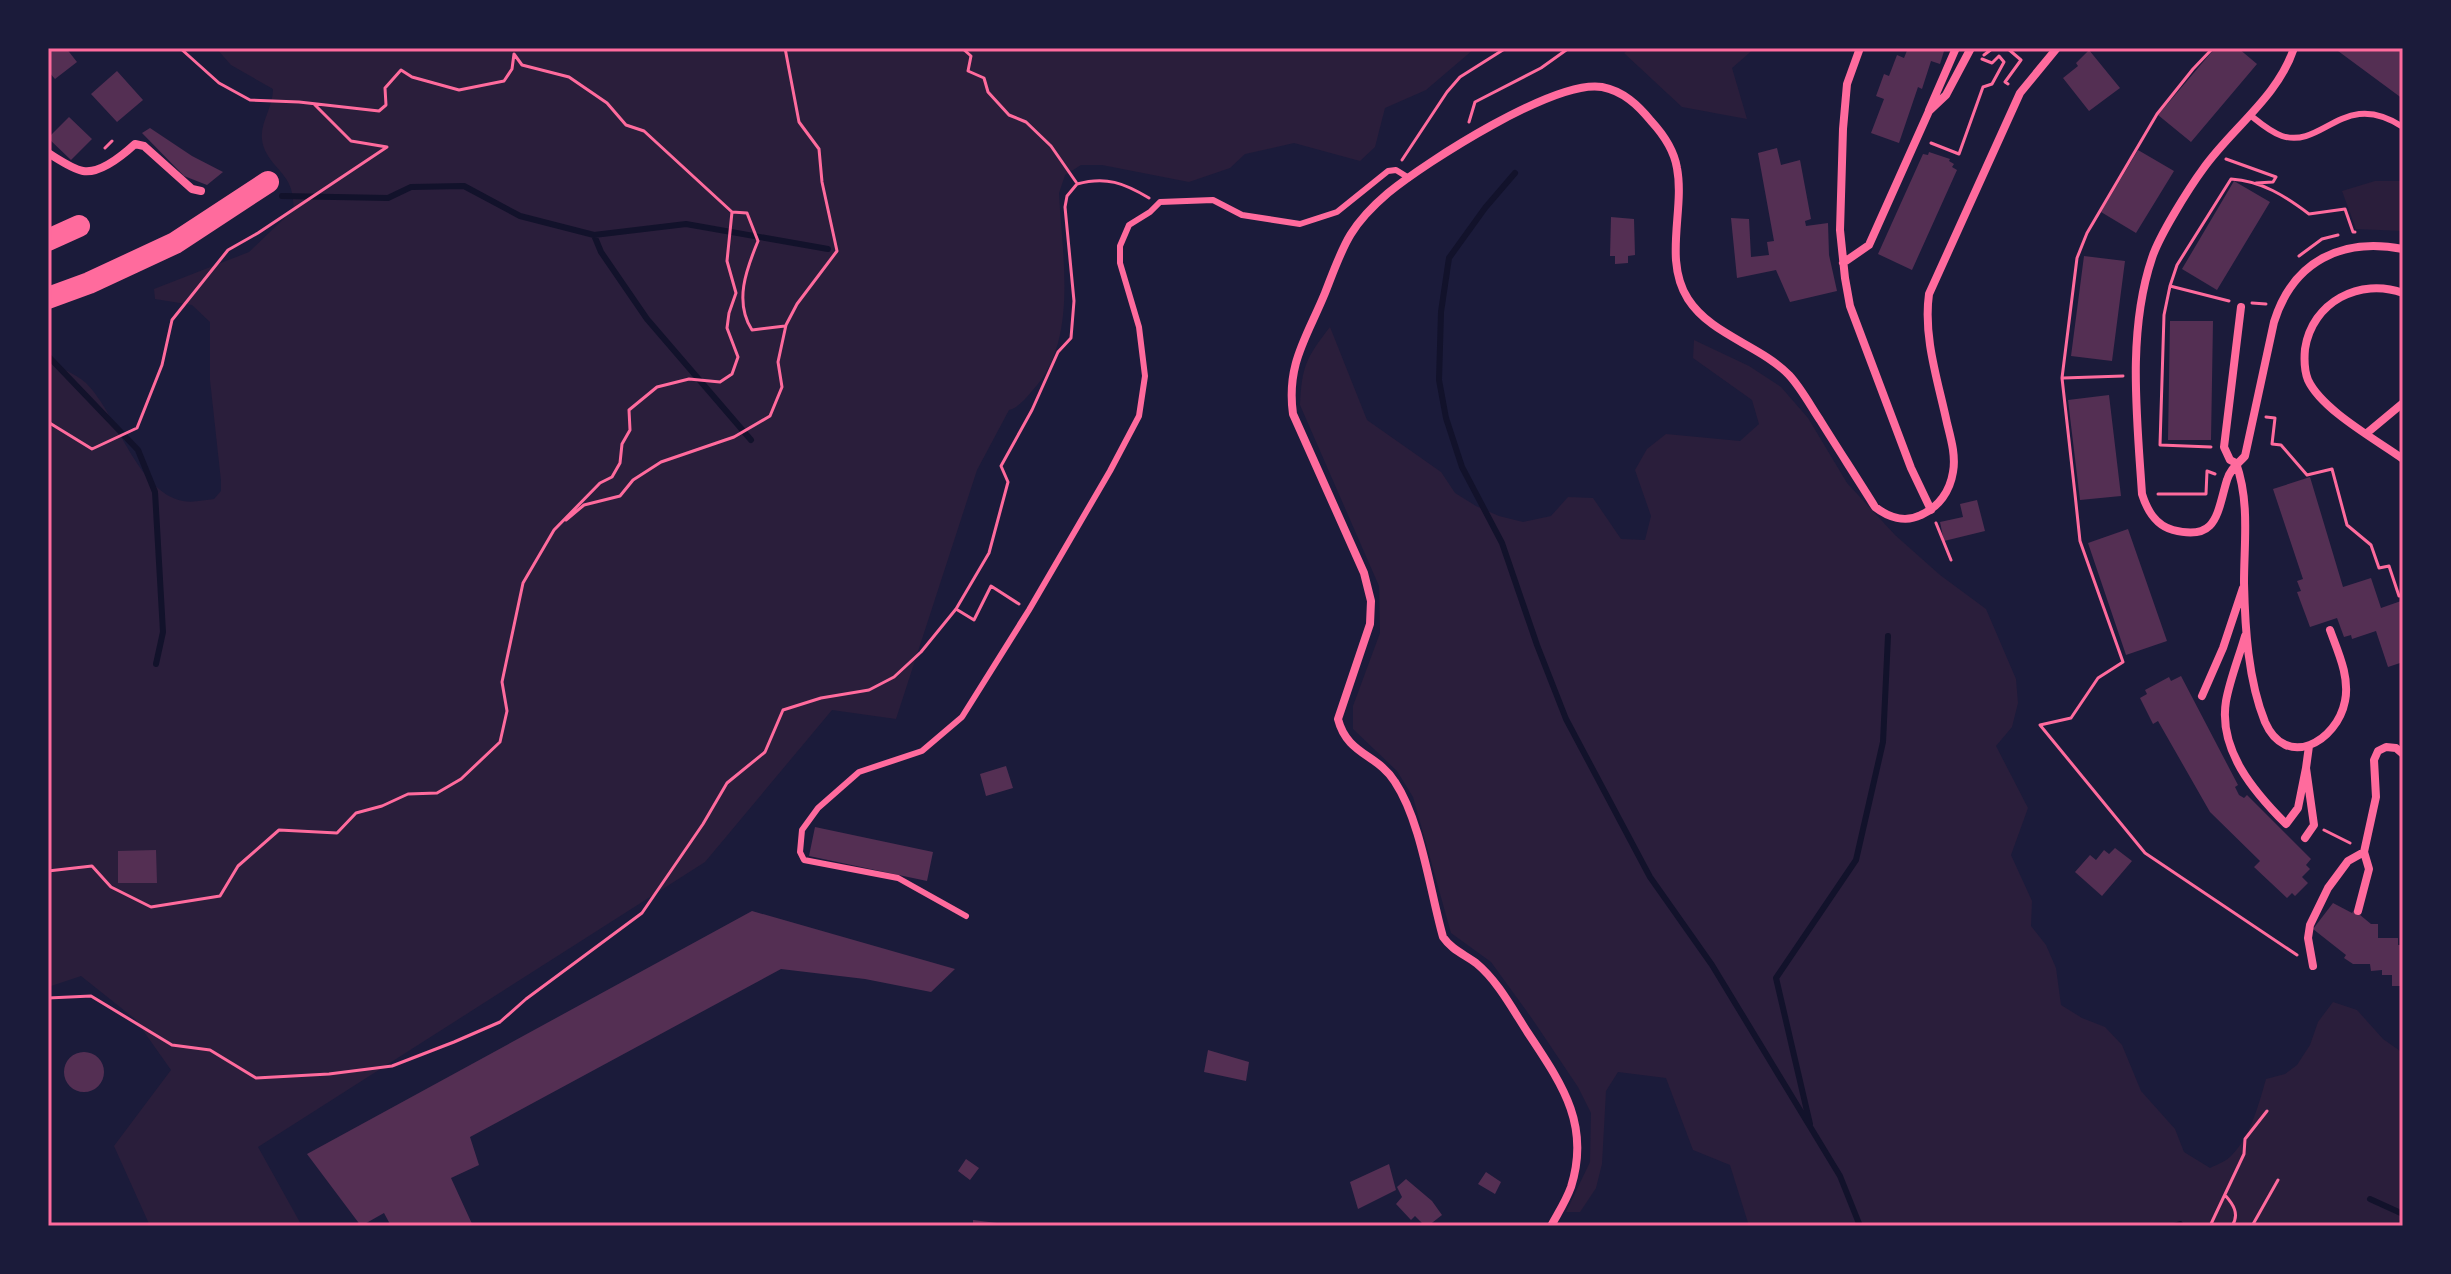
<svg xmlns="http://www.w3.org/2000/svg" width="2451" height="1274" viewBox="0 0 2451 1274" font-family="Georgia,serif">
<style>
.green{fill:#2a1e3b}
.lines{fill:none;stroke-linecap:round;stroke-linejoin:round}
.stream{stroke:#12122b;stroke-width:6}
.building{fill:#542f53}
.path{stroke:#ff6b9d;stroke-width:3}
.service{stroke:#ff6b9d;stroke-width:6}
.minor{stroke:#ff6b9d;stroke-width:8}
.motorway{stroke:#ff6b9d;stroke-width:22}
.neatline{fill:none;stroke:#ff6b9d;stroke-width:3}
</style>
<rect width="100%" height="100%" fill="#1b1b3a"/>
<path class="green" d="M216 48H1479L1474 49 1426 90 1385 108 1375 147 1360 161 1294 143 1245 154 1230 168 1189 182 1102 165H1081L1065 175 1059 193C1062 256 1079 342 1032 391 1025 399 1019 407 1009 410L977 470 896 719 832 710 705 862 258 1147 302 1226H150L114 1146 171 1070 135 1019 81 976 48 987V361C60 368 76 374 86 383 118 415 137 492 183 501 193 503 205 500 214 499L221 491V481L210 380V322L192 305 155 299 154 289 249 252 294 209C293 203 293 195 291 189 286 171 264 161 262 139 260 123 273 107 273 89L231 65Z
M1631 48H1755L1732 68 1747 119 1682 107 1624 53Z
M2375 181H2403V231L2356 229 2342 191Z
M1330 327 1367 420 1441 472 1455 493 1476 506 1499 516 1523 522 1551 516 1568 497 1593 498 1621 539 1645 540 1651 516 1635 470 1647 449 1666 434 1740 441 1759 424 1752 400 1693 358 1694 340 1749 366 1781 387 1808 418 1847 483 1895 535 1940 575 1986 609 2016 679 2018 703 2012 727 1996 746 2028 808 2011 855 2032 901 2031 926 2046 945 2056 968 2061 1005 2082 1018 2105 1027 2122 1045 2141 1091 2175 1129 2184 1152 2210 1168C2218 1164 2227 1161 2232 1155 2250 1137 2259 1104 2266 1079L2285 1074 2297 1065 2310 1045 2318 1022 2333 1002 2357 1010 2383 1039 2403 1053V1226H1749L1730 1165 1693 1150 1666 1078 1618 1072 1606 1091 1602 1164 1596 1188 1580 1212H1566L1590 1162 1591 1113 1578 1087 1533 1020 1491 962 1451 933 1413 797 1397 771 1353 729V706L1380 633 1379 586 1300 405C1302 366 1306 358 1330 327Z"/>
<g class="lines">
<path class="stream" d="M1515 173 1485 208 1449 258 1441 312 1439 380 1446 418 1462 467 1502 543 1537 645 1566 719 1650 877 1712 965 1840 1176 1860 1226
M282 196 388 198 411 187 464 186 520 216 594 235 601 252 647 319 751 440
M594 235 686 224 828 249
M48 356 138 450 155 492 163 632 156 664
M1810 1124 1776 978 1856 860 1883 742 1888 636
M2370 1199 2403 1214
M2174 1226 2180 1224"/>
</g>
<path class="building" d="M48 48H66L77 62 55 79 48 71Z
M1908 48H1945L1940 64 1931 61 1922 89 1918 87 1899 143 1871 133 1884 99 1876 96 1884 74 1889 76 1897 55 1904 58Z
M2215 48H2238L2257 64 2191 142 2158 115Z
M2334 48H2400L2403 50V99Z
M2089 50 2120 88 2089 111 2063 78 2078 66 2076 63Z
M117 71 143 100 117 122 91 94Z
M69 117 92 139 71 160 48 138Z
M150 128 192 156 223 172 207 185 184 176 142 133Z
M1777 148 1781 165 1800 160 1811 219 1805 221 1806 226 1828 223 1829 255 1837 291 1790 302 1776 270 1737 278 1731 218 1749 219 1751 257 1769 255 1767 242 1774 241 1758 153Z
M2138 150 2174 171 2136 233 2101 212Z
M1929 152 1950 159 1949 161 1954 164 1952 167 1957 170 1912 270 1878 254 1923 154 1928 155Z
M2234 181 2270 202 2217 290 2182 269Z
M1611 217 1634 219 1635 255 1628 256V263L1615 264V256H1610Z
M2084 256 2125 261 2112 361 2071 356Z
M2170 321H2213L2211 440H2168Z
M2109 395 2121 496 2080 500 2068 400Z
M2310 477 2343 587 2371 578 2381 608 2401 601 2403 662 2388 667 2376 631 2352 639 2351 635 2344 637 2337 618 2310 627 2297 592 2301 591 2297 581 2303 579 2273 489Z
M1977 500 1985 531 1944 541 1940 522 1963 517 1960 504Z
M2128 529 2167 641 2126 655 2088 543Z
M2181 676 2238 785 2235 787 2239 795 2244 798 2247 795 2311 859 2306 865 2310 869 2302 877 2308 883 2295 896 2292 893 2287 898 2254 867 2260 861 2210 812 2158 721 2153 724 2140 698 2147 694 2145 690 2169 677 2171 681Z
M1006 766 1013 788 986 796 980 774Z
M815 827 933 852 927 881 809 856Z
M2115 848 2132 861 2102 896 2075 872 2090 855 2096 860 2104 850 2109 854Z
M156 850 157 883H118V851Z
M2333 903 2352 913 2354 910 2371 924H2378V938H2398V945H2403V986H2392V975H2382V970L2371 971 2370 964H2353L2344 958 2346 955 2313 929Z
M752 911 955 969 931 992 865 979 781 969 470 1137 479 1165 451 1178 473 1226H391L384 1213 361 1226 307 1154Z
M1208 1050 1249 1062 1246 1081 1204 1072Z
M64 1072a20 20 0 1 1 40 0a20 20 0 1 1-40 0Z
M966 1159 979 1168 970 1180 958 1171Z
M1389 1164 1396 1190 1358 1209 1350 1182Z
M1486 1172 1501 1182 1495 1194 1478 1184Z
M1406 1179 1432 1201 1442 1215 1428 1226H1425L1415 1216 1411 1220 1396 1204 1402 1197 1397 1187Z
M973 1220 997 1223V1226H973Z"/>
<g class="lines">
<path class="path" d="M962 48 971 56 968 71 984 78 988 92 1009 115 1026 122 1051 146 1076 182
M2007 48 2021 60 2005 82 2008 84
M2213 48 2193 69 2157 114 2087 233 2077 258 2062 378 2075 494 2080 541 2123 662 2098 678 2071 718 2040 725 2145 853 2297 955
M1984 55 1993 48
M1469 122 1475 102 1541 68 1569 48
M1931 143 1959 154 1983 87 1992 84 2004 62 1999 56 1992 63 1982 59
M105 148 112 141
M2226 159 2276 177 2273 182 2256 183
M1402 160 1447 92 1460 77 1506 48
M732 212 747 213 758 241C746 270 734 302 752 330L785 326
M2299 256 2322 239 2338 235
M2170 286 2229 301
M2252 303 2266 304
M2063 378 2123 376
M2266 417 2275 418 2272 444 2281 445 2307 475 2332 469 2347 525 2371 545 2379 568 2389 566 2399 596H2403
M48 422 92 449 137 428 162 365 172 320 228 250 258 233 387 147 351 141 314 104
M2211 447 2160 445 2164 315 2170 286 2177 265 2231 179C2262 181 2285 196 2309 214L2345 209 2353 232H2355
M2158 494H2206L2207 471 2215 474
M566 520 584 505 620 496 633 480 661 462 734 437 770 416 782 387 778 362 786 325 797 304 837 251 822 182 819 149 799 122 785 48
M1936 523 1951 560
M956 609 974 620 991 586 1019 604
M2324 830 2350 843
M48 871 92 866 111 887 151 907 220 896 238 866 279 830 337 833 356 813 382 806 408 794 437 793 461 779 500 742 507 711 502 682 523 583 554 530 600 483 612 477 620 463 622 444 630 430 629 410 657 387 689 379 720 382 732 374 738 357 727 328 729 313 736 293 727 261 732 212 644 131 626 125 607 103 569 77 522 65 514 54 512 69 504 81 459 90 412 77 401 70 385 88 386 105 379 111 299 102 250 100 219 83 180 48
M48 998 91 996 172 1045 210 1050 256 1078 329 1074 392 1066 454 1042 500 1022 526 999 642 913 703 824 727 783 765 752 783 710 821 698 869 690 894 677 921 652 956 609 989 553 1008 482 1001 466 1032 410 1058 352 1071 338 1074 301 1065 207 1067 196 1077 184C1106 176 1124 183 1149 198
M2225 1195C2233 1204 2240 1214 2232 1226
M2210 1226 2244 1154 2245 1139 2267 1111
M2252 1226 2278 1180"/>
<path class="service" d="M2250 115C2260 123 2270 132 2282 136 2324 149 2343 88 2403 127
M966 916 898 878 804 860 800 852 802 830 818 808 859 772 922 751 962 717 1029 610 1110 471 1139 416 1145 376 1139 327 1120 263V246L1129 225 1150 212 1160 202 1213 200 1242 215 1300 224 1337 212 1388 171 1396 170 1409 178"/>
<path class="minor" d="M1860 48 1847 84 1843 129 1840 230 1845 278 1850 306 1911 468 1931 510
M2294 48C2278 97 2232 128 2203 169 2189 188 2159 236 2152 258 2127 332 2137 418 2142 494 2147 510 2155 525 2173 530 2218 542 2217 512 2227 480 2230 469 2238 464 2245 456L2274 322C2293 261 2342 237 2403 249
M1929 110 1956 48
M48 153C58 159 72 169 83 171 101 174 123 155 135 144L144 146 192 189 201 191
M1843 263 1869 245 1929 111 1946 95 1971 48
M2403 293C2360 277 2312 302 2305 349 2304 360 2304 370 2308 380 2322 410 2375 439 2403 459
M2241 307 2224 447 2230 460 2236 463C2250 502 2244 543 2244 583 2245 628 2248 680 2265 722 2286 770 2337 742 2345 701 2350 677 2338 652 2330 630
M2367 433 2403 403
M2245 636C2239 657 2230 679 2226 701 2218 750 2254 792 2286 824L2298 808 2306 768
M2202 696 2223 648 2243 588
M2305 838 2314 825 2306 768 2309 746
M2358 911 2369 869 2364 852 2376 797 2374 760 2378 751 2386 747 2396 748 2403 754
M2313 966 2308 938 2310 925 2328 888 2348 861 2364 852
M1551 1226C1558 1213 1566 1201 1571 1187 1591 1124 1561 1083 1528 1033 1513 1010 1498 981 1476 963 1464 954 1452 950 1443 937 1430 891 1421 821 1395 782 1378 754 1347 755 1338 719L1370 624 1371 601 1364 573 1293 414C1286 364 1307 337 1325 293 1343 247 1348 227 1388 193 1426 162 1555 79 1602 87 1623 91 1638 105 1651 121 1663 134 1674 150 1677 168 1685 210 1663 260 1688 299 1711 335 1760 345 1789 375 1801 388 1810 405 1820 420 1838 449 1857 478 1875 507 1888 517 1905 523 1921 515 1939 507 1950 491 1953 472 1956 456 1951 439 1947 423 1938 381 1923 337 1929 294L2020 93 2057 48"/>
<path class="motorway" d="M48 240 79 226
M48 298 89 283 175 243 268 182"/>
</g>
<rect width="2451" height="1274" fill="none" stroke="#1b1b3a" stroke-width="100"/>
<rect x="50" y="50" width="2351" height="1174" class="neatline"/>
</svg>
